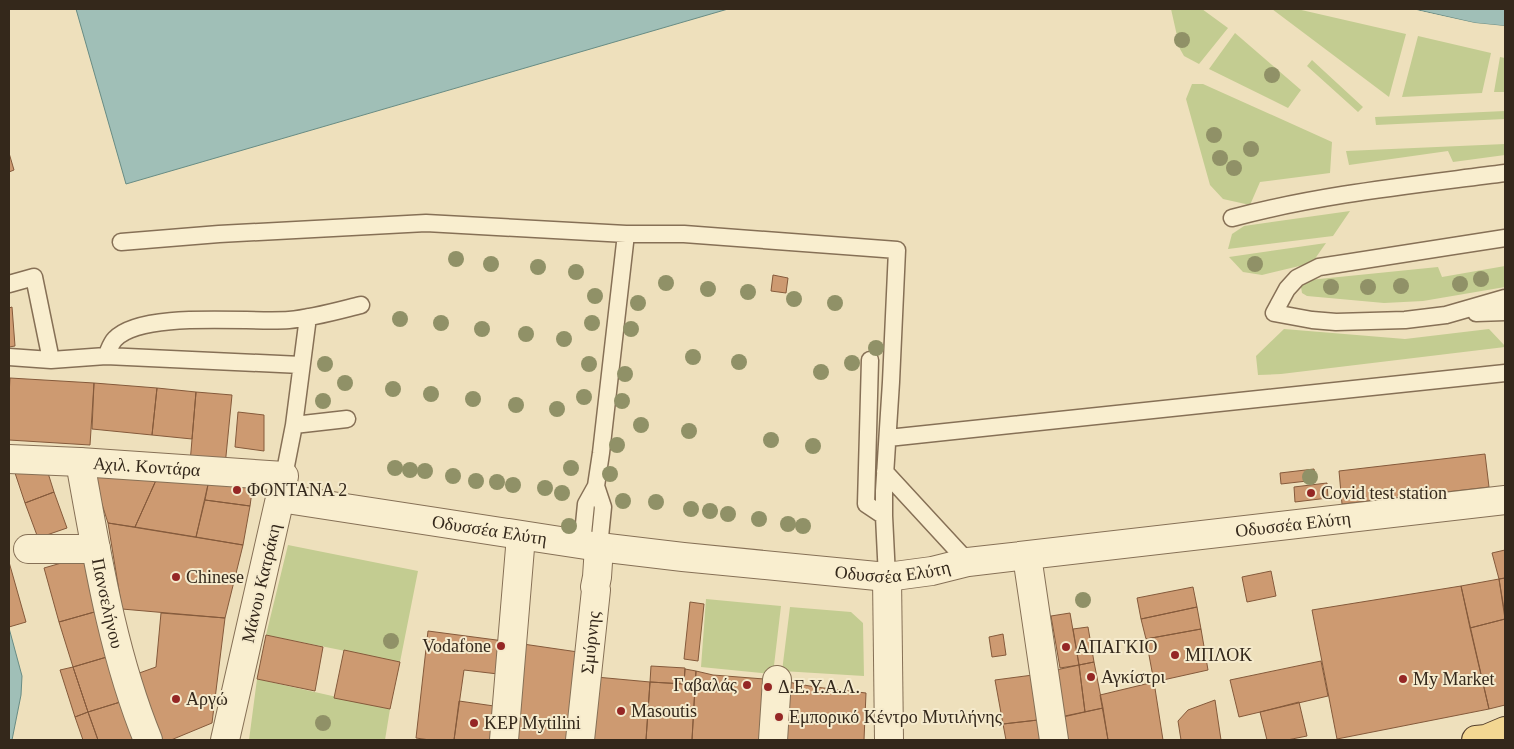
<svg xmlns="http://www.w3.org/2000/svg" width="1514" height="749" viewBox="0 0 1514 749" font-family="'Times New Roman',serif">
<style>
.green{fill:#c3cc91}
.water{fill:#a0bfb7;stroke:#688c84}
.pier{fill:#eee0bc}
.building{fill:#cd9a71;stroke:#855a3b}
.lines{fill:none;stroke-linecap:round;stroke-linejoin:round}
.lane-casing{stroke:#867056;stroke-width:19}
.street-casing{stroke:#867056;stroke-width:30}
.primary-casing{stroke:#533e2b;stroke-width:30}
.lane{stroke:#f9eecf;stroke-width:16}
.street{stroke:#f9eecf;stroke-width:28}
.primary{stroke:#f3d792;stroke-width:28}
.tree{fill:#909167}
.poi-dot{fill:#952725;stroke:#f5eacc;stroke-width:2}
.labels{text-anchor:middle;dominant-baseline:central;stroke-width:4;stroke-linejoin:round;paint-order:stroke}
.street-label{font-size:18px;fill:#34281b;stroke:#f5eacc}
.poi-label{font-size:18px;fill:#34281b;stroke:#f5eacc;text-anchor:start}
</style>
<rect width="100%" height="100%" fill="#eee0bc"/>
<path class="green" d="M1171 9H1202L1228 28 1199 64 1184 56 1180 49Z
M1272 9H1297L1406 34 1389 97Z
M1235 33 1301 90 1288 108 1209 69Z
M1418 36 1491 53 1482 93 1402 97Z
M1500 57 1505 58V92H1494Z
M1312 60 1363 107 1358 112 1307 66Z
M1192 84H1203L1332 142 1330 173 1260 182 1250 205 1223 199 1210 185 1186 99Z
M1505 111V119L1376 125 1375 117Z
M1505 144V155L1453 162 1448 151 1349 165 1346 151Z
M1350 211 1333 236 1228 249 1232 234 1244 226Z
M1326 243 1312 263 1262 275 1243 272 1229 257Z
M1505 266V287L1423 301 1384 303 1307 296 1302 293 1301 287 1304 282 1309 280 1438 267 1442 277Z
M1284 329 1405 339 1489 329 1505 346V347L1281 374 1258 375 1256 356Z
M288 545 418 571 400 662 266 635Z
M706 599 781 606 773 674 701 667Z
M790 607 851 612 863 623 864 676 782 671Z
M257 679 390 709 385 740H249Z"/>
<path class="water" d="M76 9H728L126 184Z
M1414 9H1505V26L1475 23Z
M9 628 22 676 21 695 12 740H9Z"/>
<path class="pier" d="M1411 9 1475 23 1505 26V28L1474 25 1413 11Z"/>
<path class="building" d="M9 153 14 170 9 172Z
M773 275 788 278 786 293 771 291Z
M12 307 15 346 9 347V308Z
M10 378 94 383 90 445 9 440V396Z
M94 383 157 388 152 435 92 429Z
M157 388 196 392 192 439 152 435Z
M196 392 232 395 225 466 190 463Z
M238 412 264 415V451L235 447Z
M1485 454 1489 487 1342 504 1339 471Z
M1314 469 1316 480 1281 484 1280 473Z
M14 470 48 473 54 492 25 503Z
M91 470 157 478 135 527 108 523Z
M157 478 209 480 196 537 135 527Z
M209 480 253 484 250 506 205 500Z
M1327 483 1328 498 1295 502 1294 487Z
M54 492 67 528 38 538 25 503Z
M205 500 250 506 243 545 196 537Z
M108 523 243 545 225 618 122 609Z
M1505 550V578L1499 579 1492 553Z
M89 555 105 609 59 622 44 568Z
M9 562 26 622 9 627Z
M1271 571 1276 596 1247 602 1242 577Z
M1505 578V615L1499 579Z
M1499 579 1505 619 1470 628 1461 586Z
M1461 586 1489 709 1337 739 1312 610Z
M1193 587 1197 607 1141 619 1137 598Z
M690 602 704 604 698 661 684 659Z
M1197 607 1201 629 1146 639 1141 619Z
M105 609 117 654 73 667 59 622Z
M161 613 225 618 212 723 171 740H151L131 676 156 667Z
M1070 613 1079 665 1060 668 1051 616Z
M1505 619V705L1489 709 1470 628Z
M1088 627 1094 662 1079 665 1073 629Z
M1201 629 1208 670 1154 682 1146 639Z
M428 631 504 641 498 674 464 670 454 740H430L416 738Z
M1003 634 1006 655 992 657 989 637Z
M266 635 323 647 315 691 257 679Z
M523 644 578 652 573 740H511Z
M344 650 400 662 390 709 334 698Z
M117 654 130 699 88 712 73 667Z
M1321 661 1328 696 1239 717 1230 680Z
M1094 662 1103 708 1085 712 1079 665Z
M1079 665 1085 712 1050 720 1033 675Z
M651 666 685 668 684 684 650 682Z
M73 667 88 712 75 717 60 670Z
M685 669 696 671 695 686 684 684Z
M696 671 713 675 777 680 815 687 866 693 864 740H692Z
M1033 675 1038 720 1003 724 995 680Z
M596 677 650 682 646 740H591Z
M650 682 684 684 695 686 692 740H646Z
M1154 682 1163 740H1108L1100 695Z
M130 699 144 740H98L88 712Z
M1215 700 1221 740H1181L1178 721 1188 710Z
M459 701 494 706 490 740H454Z
M1299 702 1307 736 1287 740H1267L1260 712Z
M1103 708 1108 740H1065L1060 717Z
M88 712 98 740H83L75 717Z
M1038 720 1041 740H1006L1003 724Z"/>
<g class="lines">
<g class="lane-casing">
<path id="lane" d="M1232 218C1321 194 1414 185 1505 173
M1505 238 1319 267 1297 278 1287 289 1274 313 1312 320 1336 322 1405 320 1446 315 1505 298
M121 242 219 234 426 223 626 234H684L897 250 891 382 884 491V516L887 577
M9 284 34 277 51 360
M1476 313 1505 312
M106 356C109 350 111 343 115 339 142 310 250 323 289 320 313 318 337 311 361 305
M9 357 51 360 106 356 301 365
M870 360 866 504 884 516
M294 425 347 419
M888 438 1505 373
M885 472 968 562
M284 476 294 425 308 317
M596 486 603 507 599 547
M582 544 586 504 596 486 601 453 626 234"/>
</g>
<g class="street-casing">
<g id="street">
<path id="s1" d="M9 459 80 462 284 476 280 498 225 740"/>
<path id="s2" d="M80 462C97 555 112 652 148 740"/>
<path id="s3" d="M280 498 599 547 683 557 887 577 932 571 968 562 1505 500"/>
<path d="M28 549H96"/>
<path d="M1027 556 1054 740"/>
<path d="M887 577 889 740"/>
<path d="M504 740 521 536"/>
<path id="s4" d="M580 740 596 590 595 587 597 577 599 547"/>
<path d="M773 740 777 680"/>
</g>
</g>
<g class="primary-casing">
<path id="primary" d="M1476 740 1486 739 1505 731"/>
</g>
<use href="#lane" class="lane"/>
<use href="#street" class="street"/>
<use href="#primary" class="primary"/>
</g>
<g class="tree">
<circle cx="1182" cy="40" r="8"/>
<circle cx="1272" cy="75" r="8"/>
<circle cx="1214" cy="135" r="8"/>
<circle cx="1251" cy="149" r="8"/>
<circle cx="1220" cy="158" r="8"/>
<circle cx="1234" cy="168" r="8"/>
<circle cx="456" cy="259" r="8"/>
<circle cx="491" cy="264" r="8"/>
<circle cx="1255" cy="264" r="8"/>
<circle cx="538" cy="267" r="8"/>
<circle cx="576" cy="272" r="8"/>
<circle cx="1481" cy="279" r="8"/>
<circle cx="666" cy="283" r="8"/>
<circle cx="1460" cy="284" r="8"/>
<circle cx="1401" cy="286" r="8"/>
<circle cx="1331" cy="287" r="8"/>
<circle cx="1368" cy="287" r="8"/>
<circle cx="708" cy="289" r="8"/>
<circle cx="748" cy="292" r="8"/>
<circle cx="595" cy="296" r="8"/>
<circle cx="794" cy="299" r="8"/>
<circle cx="638" cy="303" r="8"/>
<circle cx="835" cy="303" r="8"/>
<circle cx="400" cy="319" r="8"/>
<circle cx="441" cy="323" r="8"/>
<circle cx="592" cy="323" r="8"/>
<circle cx="482" cy="329" r="8"/>
<circle cx="631" cy="329" r="8"/>
<circle cx="526" cy="334" r="8"/>
<circle cx="564" cy="339" r="8"/>
<circle cx="876" cy="348" r="8"/>
<circle cx="693" cy="357" r="8"/>
<circle cx="739" cy="362" r="8"/>
<circle cx="852" cy="363" r="8"/>
<circle cx="325" cy="364" r="8"/>
<circle cx="589" cy="364" r="8"/>
<circle cx="821" cy="372" r="8"/>
<circle cx="625" cy="374" r="8"/>
<circle cx="345" cy="383" r="8"/>
<circle cx="393" cy="389" r="8"/>
<circle cx="431" cy="394" r="8"/>
<circle cx="584" cy="397" r="8"/>
<circle cx="473" cy="399" r="8"/>
<circle cx="323" cy="401" r="8"/>
<circle cx="622" cy="401" r="8"/>
<circle cx="516" cy="405" r="8"/>
<circle cx="557" cy="409" r="8"/>
<circle cx="641" cy="425" r="8"/>
<circle cx="689" cy="431" r="8"/>
<circle cx="771" cy="440" r="8"/>
<circle cx="617" cy="445" r="8"/>
<circle cx="813" cy="446" r="8"/>
<circle cx="395" cy="468" r="8"/>
<circle cx="571" cy="468" r="8"/>
<circle cx="410" cy="470" r="8"/>
<circle cx="425" cy="471" r="8"/>
<circle cx="610" cy="474" r="8"/>
<circle cx="453" cy="476" r="8"/>
<circle cx="1310" cy="477" r="8"/>
<circle cx="476" cy="481" r="8"/>
<circle cx="497" cy="482" r="8"/>
<circle cx="513" cy="485" r="8"/>
<circle cx="545" cy="488" r="8"/>
<circle cx="562" cy="493" r="8"/>
<circle cx="623" cy="501" r="8"/>
<circle cx="656" cy="502" r="8"/>
<circle cx="691" cy="509" r="8"/>
<circle cx="710" cy="511" r="8"/>
<circle cx="728" cy="514" r="8"/>
<circle cx="759" cy="519" r="8"/>
<circle cx="788" cy="524" r="8"/>
<circle cx="569" cy="526" r="8"/>
<circle cx="803" cy="526" r="8"/>
<circle cx="1083" cy="600" r="8"/>
<circle cx="391" cy="641" r="8"/>
<circle cx="323" cy="723" r="8"/>
</g>
<g class="poi-dot">
<circle cx="237" cy="490" r="5"/>
<circle cx="1311" cy="493" r="5"/>
<circle cx="176" cy="577" r="5"/>
<circle cx="501" cy="646" r="5"/>
<circle cx="1066" cy="647" r="5"/>
<circle cx="1175" cy="655" r="5"/>
<circle cx="1091" cy="677" r="5"/>
<circle cx="1403" cy="679" r="5"/>
<circle cx="747" cy="685" r="5"/>
<circle cx="768" cy="687" r="5"/>
<circle cx="176" cy="699" r="5"/>
<circle cx="621" cy="711" r="5"/>
<circle cx="779" cy="717" r="5"/>
<circle cx="474" cy="723" r="5"/>
</g>
<g class="labels">
<g class="street-label">
<text stroke="none"><textPath href="#s1" startOffset="138">Αχιλ. Κοντάρα</textPath></text>
<text stroke="none"><textPath href="#s3" startOffset="1022">Οδυσσέα Ελύτη</textPath></text>
<text stroke="none"><textPath href="#s3" startOffset="212">Οδυσσέα Ελύτη</textPath></text>
<text stroke="none"><textPath href="#s3" startOffset="618">Οδυσσέα Ελύτη</textPath></text>
<text transform="translate(261 583) rotate(-77)">Μάνου Κατράκη</text>
<text stroke="none"><textPath href="#s2" startOffset="144">Πανσελήνου</textPath></text>
<text stroke="none"><textPath href="#s4" startOffset="98">Σμύρνης</textPath></text>
</g>
<g class="poi-label">
<text x="247" y="490">ΦΟΝΤΑΝΑ 2</text>
<text x="1321" y="493">Covid test station</text>
<text x="186" y="577">Chinese</text>
<text x="491" y="646" text-anchor="end">Vodafone</text>
<text x="1076" y="647">ΑΠΑΓΚΙΟ</text>
<text x="1185" y="655">ΜΠΛΟΚ</text>
<text x="1101" y="677">Αγκίστρι</text>
<text x="1413" y="679">Μy Market</text>
<text x="737" y="685" text-anchor="end">Γαβαλάς</text>
<text x="778" y="687">Δ.Ε.Υ.Α.Λ.</text>
<text x="186" y="699">Αργώ</text>
<text x="631" y="711">Masoutis</text>
<text x="789" y="717">Εμπορικό Κέντρο Μυτιλήνης</text>
<text x="484" y="723">KEP Mytilini</text>
</g>
</g>
<rect width="1514" height="749" fill="none" stroke="#34281b" stroke-width="20"/>
</svg>
